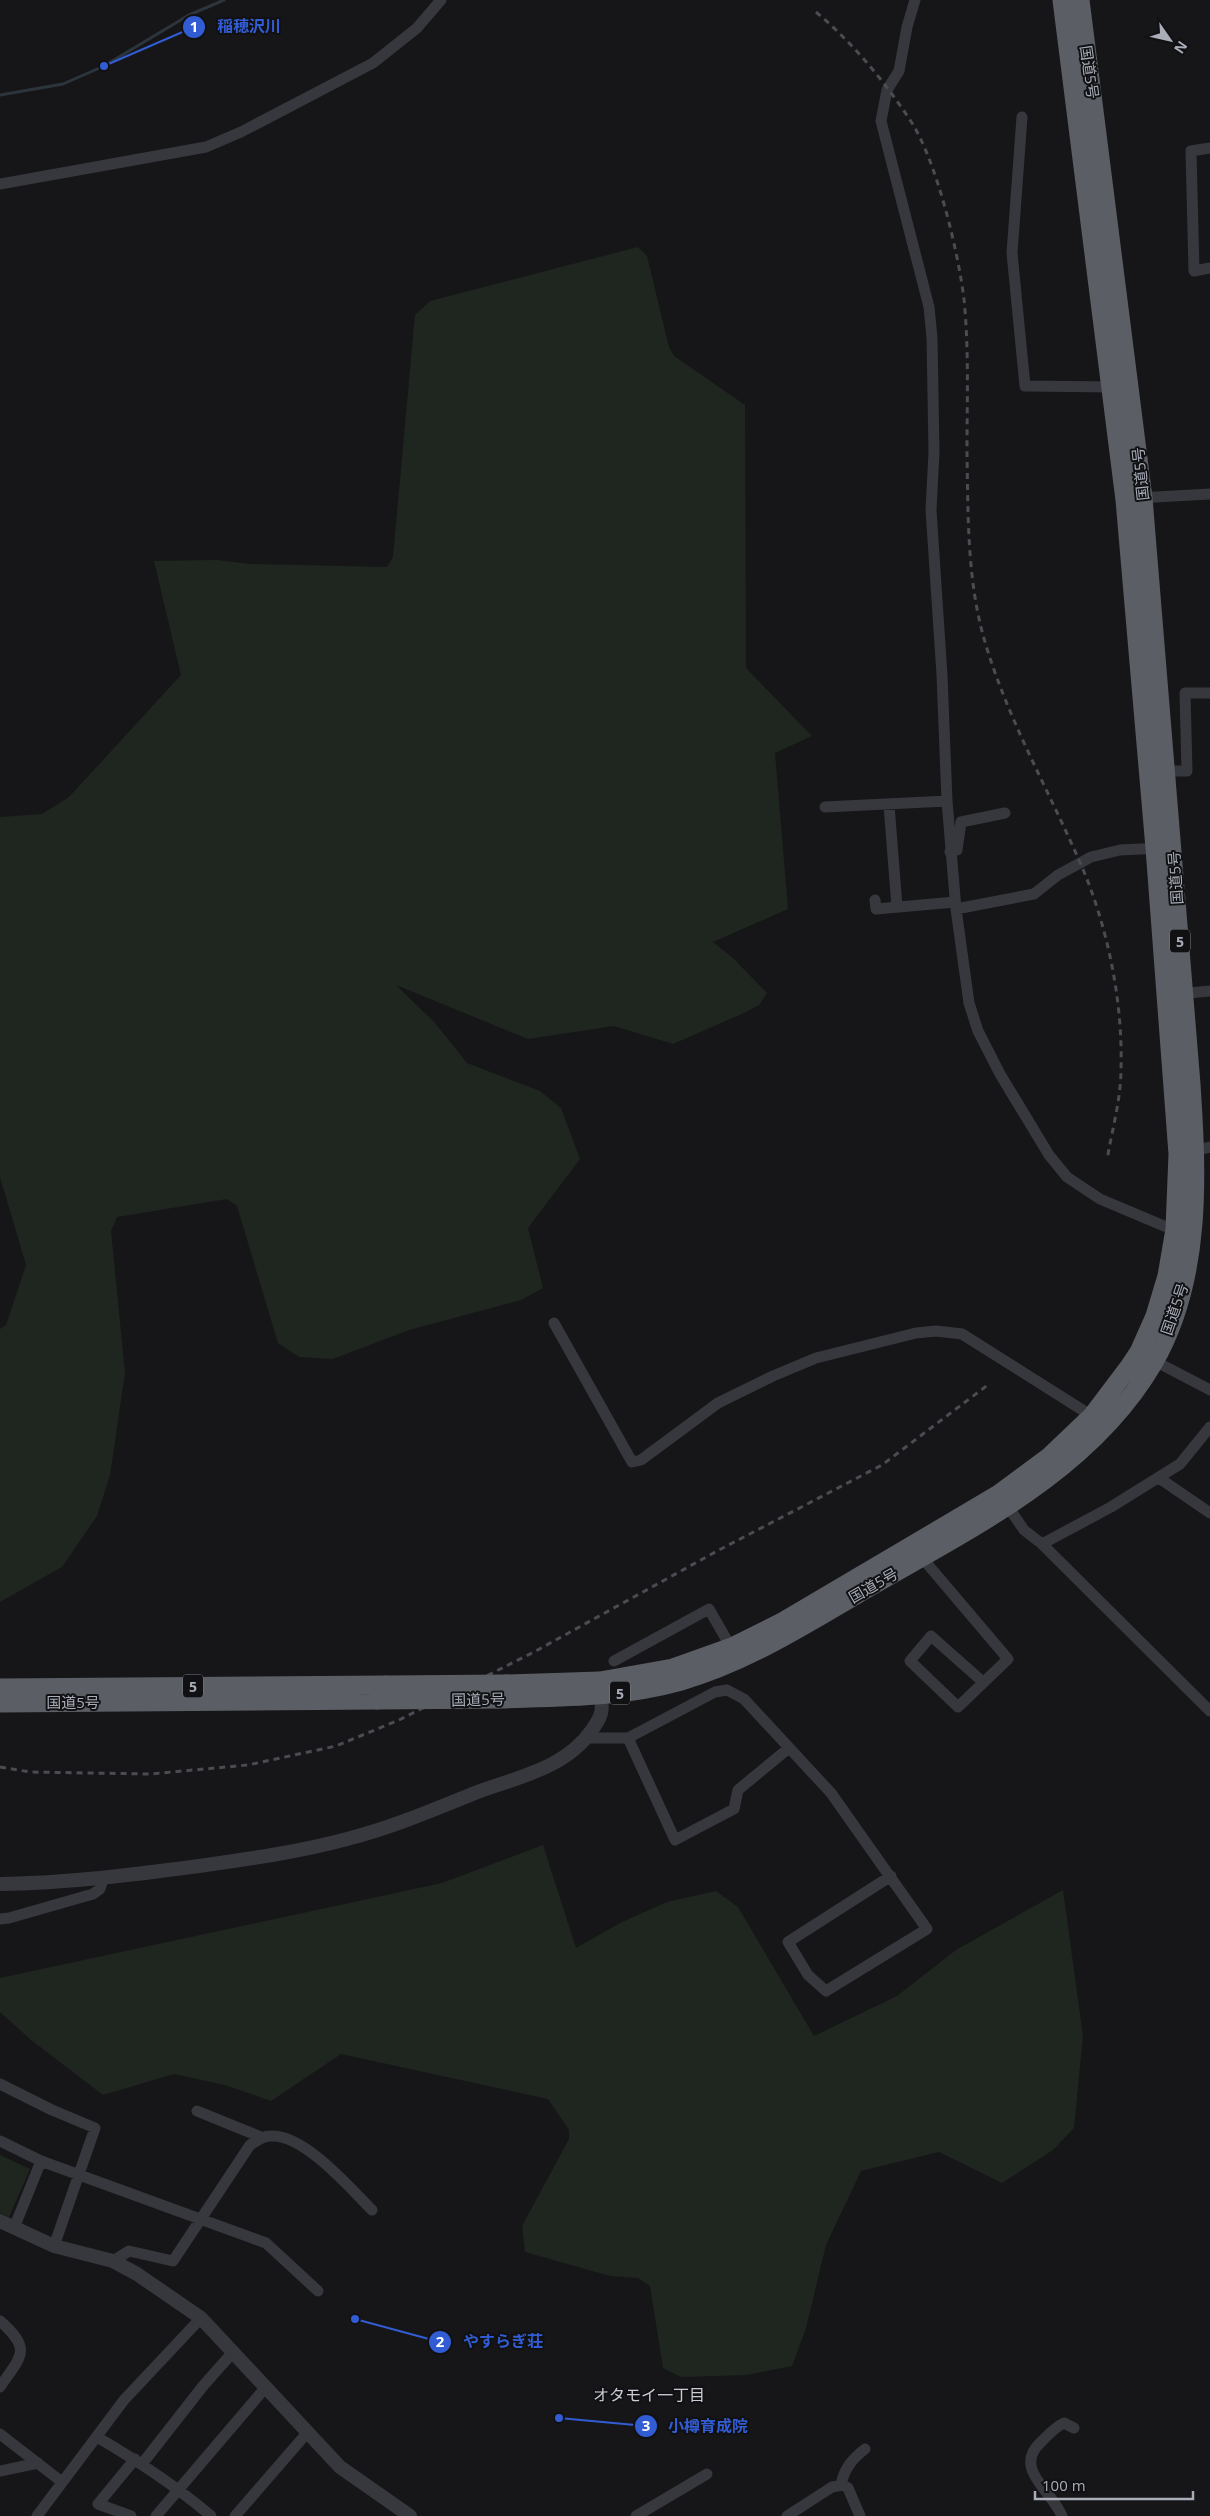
<svg xmlns="http://www.w3.org/2000/svg" width="1210" height="2516" viewBox="0 0 1210 2516" font-family="'Open Sans','Noto Sans JP',sans-serif">
<style>
.green{fill:#1e261f}
.lines{fill:none;stroke-linecap:round;stroke-linejoin:round}
.stream{stroke:#2c353c;stroke-width:3}
.minor{stroke:#37383d;stroke-width:11}
.tertiary{stroke:#37383d;stroke-width:14}
.trunk{stroke:#5b5e65;stroke-width:19}
.rail{stroke:#4a4c52;stroke-width:3;stroke-dasharray:6 5;stroke-linecap:butt}
.trunk-bridge{stroke:#5b5e65;stroke-width:19}
.labels{text-anchor:middle;dominant-baseline:central;stroke-width:4;stroke-linejoin:round;paint-order:stroke}
.shield{fill:#111113;stroke:#7b7e86;stroke-width:1}
.shield-label{font-size:14px;font-weight:bold;fill:#a8adb8}
.street-label{font-size:15px;fill:#a8adb8;stroke:#111113}
.neighbourhood-label{font-size:16px;fill:#c9ccd4;stroke:#111113}
.leader{fill:none;stroke:#325cd3;stroke-width:2}
.callout-dot{fill:#325cd3;stroke:#111113;stroke-width:2}
.mark-label{font-size:15px;text-anchor:middle;font-weight:bold;fill:#fff}
.callout-label{font-size:16px;text-anchor:middle;font-weight:bold;fill:#325cd3;stroke:#111113;stroke-width:4;stroke-linejoin:round;paint-order:stroke}
</style>
<rect width="100%" height="100%" fill="#161618"/>
<path class="green" d="M638 247 647 256 669 347 674 356 745 405 746 668 812 736 775 753 788 909 713 942 734 959 767 993 759 1005 744 1013 673 1044 614 1026 528 1039 396 985 435 1023 467 1063 540 1091 561 1108 580 1159 528 1228 543 1288 521 1300 409 1330 333 1359 299 1357 278 1343 237 1206 227 1199 117 1217 111 1231 125 1373 110 1475 97 1516 62 1567 0 1602V1329L6 1325 26 1265 0 1177V817L42 814 69 797 181 675 154 561 217 560 250 564 387 567 393 557 415 315 430 301Z
M543 1845 576 1948 622 1922 667 1902 716 1891 738 1907 814 2036 897 1996 956 1950 1063 1890 1083 2036 1074 2128 1053 2150 1002 2183 939 2152 861 2171 826 2245 806 2328 792 2366 747 2375 681 2377 663 2368 650 2286 638 2278 610 2276 525 2252 522 2226 569 2139V2130L548 2099 341 2054 271 2101 225 2085 174 2074 103 2095 31 2040 0 2012V1978L442 1883Z
M0 2155 30 2169 9 2217 0 2213Z"/>
<g class="lines">
<path class="stream" d="M0 95 63 84 104 66 189 15 224 0"/>
<path class="minor" d="M915 0 907 27 899 71 887 90 881 121 929 307 932 338 934 452 931 510 942 675 947 801 956 909 969 1003 978 1031 1000 1074 1049 1155 1067 1177 1100 1199 1164 1226 1175 1229
M1022 117 1012 253 1025 386 1116 387
M1210 148 1191 151 1194 271 1210 268
M0 184 206 147 241 132 373 63 417 28 441 0
M1137 498 1210 494
M1160 771H1187L1185 693H1210
M889 805 897 907
M825 807 947 801
M950 852 957 850 961 822 1005 813
M875 900 876 909 955 902
M956 909 1034 894 1058 875 1091 857 1120 850 1161 848
M1178 994 1210 991
M1190 1152 1210 1147
M554 1323 632 1462 641 1460 718 1403 773 1376 816 1358 916 1333 936 1331 962 1334 1095 1418
M1149 1358 1210 1390
M1159 1478 1210 1513
M1004 1501 1024 1530 1042 1544 1210 1711
M1042 1544 1111 1507 1180 1464 1210 1427
M918 1553 1008 1659 958 1707 910 1661 931 1636 983 1682
M614 1661 709 1609 733 1651
M586 1738H628L715 1692 727 1690 744 1699 831 1793 927 1929 826 1991 808 1975 788 1942 891 1876
M628 1738 675 1840 734 1809 738 1790 789 1748
M0 1919 9 1918 93 1894 100 1889 103 1879
M0 2084 52 2110 95 2128 54 2246
M197 2111 261 2137
M0 2141 41 2161 266 2243 318 2291
M14 2228 41 2161
M113 2261 129 2251 173 2261 250 2145C257 2141 262 2136 271 2136 304 2134 350 2188 372 2210
M0 2321C33 2350 21 2356 0 2387
M0 2434 62 2482
M97 2437C138 2461 175 2485 211 2516
M142 2464 203 2386 234 2351
M0 2471 38 2463
M841 2485C844 2469 852 2459 865 2449
M37 2516 124 2400 201 2318
M131 2516 98 2504 135 2459
M156 2516 266 2387
M235 2516 307 2433
M636 2516 707 2474
M787 2516 832 2487 843 2485 848 2488 860 2516
M1062 2516C1052 2491 1013 2469 1040 2443 1048 2435 1055 2427 1064 2423L1074 2428"/>
<path class="tertiary" d="M0 1884C67 1883 132 1875 199 1866 249 1859 299 1852 347 1839 391 1828 433 1810 475 1793 517 1777 565 1769 592 1730 595 1725 600 1719 601 1713 603 1706 601 1695 600 1687
M0 2221 54 2246 113 2261 137 2274 201 2318 340 2467 410 2516"/>
<path class="trunk" d="M506 1684 600 1681 673 1668 732 1647 784 1621 999 1494 1049 1457 1092 1416 1129 1367 1139 1352 1155 1316 1167 1276 1175 1229 1178 1154 1155 848 1125 500 1062 0
M0 1688 386 1685
M498 1699C559 1697 621 1698 681 1681 750 1661 811 1621 873 1585 977 1525 1092 1469 1154 1362 1202 1278 1197 1176 1191 1084L1143 498 1080 0
M0 1703 377 1700"/>
<path class="rail" d="M816 12C853 43 886 83 912 123 937 163 958 251 964 299 969 349 967 401 967 452 968 512 967 576 983 635 1005 714 1046 785 1079 860 1107 923 1123 1000 1121 1069 1121 1099 1112 1130 1107 1160
M0 1767 30 1772 150 1774 248 1765 336 1746 399 1720 534 1652 719 1550 882 1465 989 1384"/>
<path class="trunk-bridge" d="M386 1685 506 1684
M377 1700 498 1699"/>
</g>
<g class="labels">
<g class="shield">
<rect x="1170" y="929.5" width="20" height="23" rx="4"/>
<rect x="183" y="1674.5" width="20" height="23" rx="4"/>
<rect x="610" y="1681.5" width="20" height="23" rx="4"/>
</g>
<g class="shield-label">
<text x="1180" y="941">5</text>
<text x="193" y="1686">5</text>
<text x="620" y="1693">5</text>
</g>
<g class="street-label">
<text transform="translate(1090 72) rotate(82)">国道5号</text>
<text transform="translate(1140 474) rotate(-96)">国道5号</text>
<text transform="translate(1175 878) rotate(-94)">国道5号</text>
<text transform="translate(1174 1309) rotate(-71)">国道5号</text>
<text transform="translate(873 1585) rotate(-30)">国道5号</text>
<text transform="translate(478 1699) rotate(-1)">国道5号</text>
<text x="73" y="1702">国道5号</text>
</g>
<g class="neighbourhood-label">
<text x="649" y="2395">オタモイ一丁目</text>
</g>
</g>
<path class="leader" d="M104 66L194 27M355 2319L440 2342M559 2418L646 2426"/>
<g class="callout-dot">
<circle cx="104" cy="66" r="5"/>
<circle cx="355" cy="2319" r="5"/>
<circle cx="559" cy="2418" r="5"/>
<circle cx="194" cy="27" r="12"/>
<circle cx="440" cy="2342" r="12"/>
<circle cx="646" cy="2426" r="12"/>
</g>
<g class="mark-label">
<text x="194" y="32">1</text>
<text x="440" y="2347">2</text>
<text x="646" y="2431">3</text>
</g>
<g class="callout-label">
<text x="249" y="32">稲穂沢川</text>
<text x="503" y="2347">やすらぎ荘</text>
<text x="708" y="2432">小樽育成院</text>
</g>
<g transform="translate(1170 40) rotate(124)" stroke="#111113" stroke-width="4" paint-order="stroke">
<path d="M0-4L9 19L0 12L-9 19Z" fill="#a8adb8"/>
<text y="-8" font-size="14" font-weight="bold" text-anchor="middle" fill="#a8adb8">N</text>
</g>
<path d="M1035 2491v8h158v-8" fill="none" stroke="#a8adb8" stroke-width="2.5"/>
<text x="1042" y="2491" font-size="15" fill="#a8adb8" stroke="#111113" stroke-width="4" paint-order="stroke">100 m</text>
</svg>
